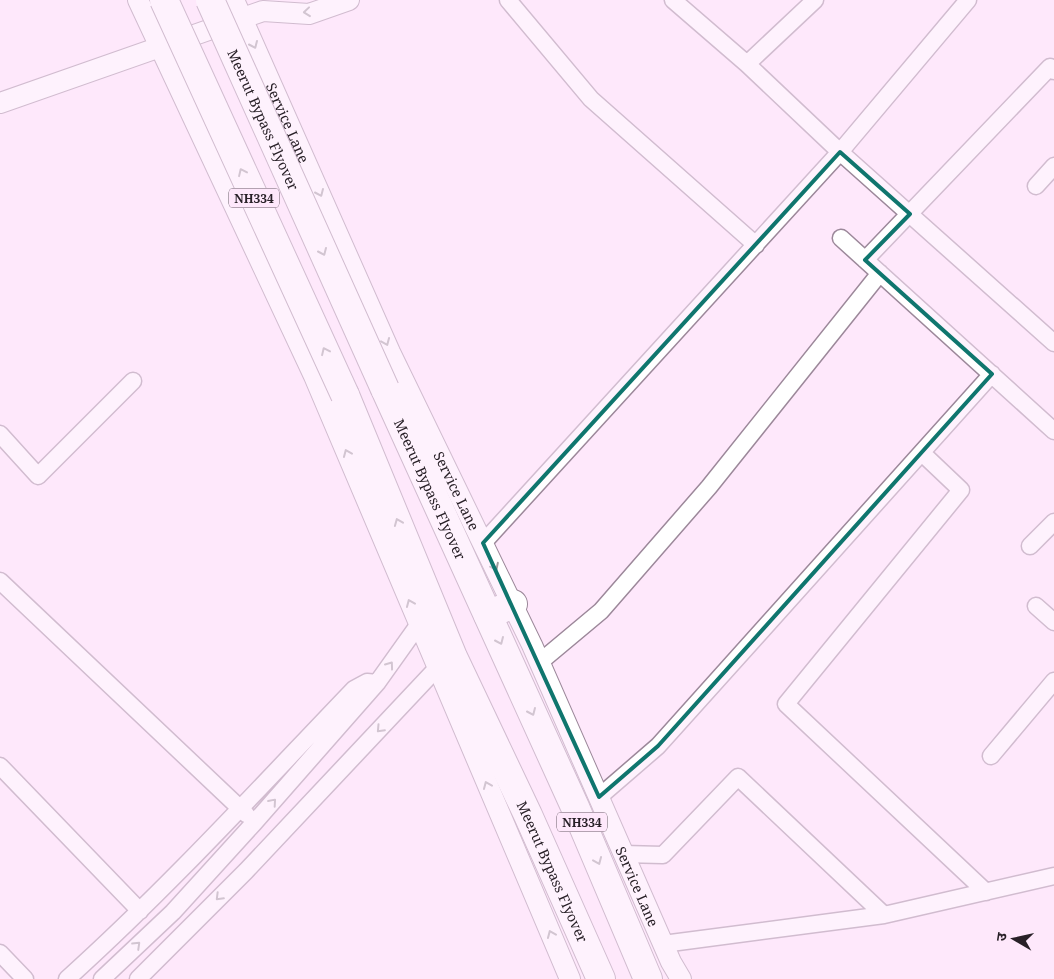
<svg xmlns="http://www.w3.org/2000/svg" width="1054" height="979" viewBox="0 0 1054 979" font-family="'Noto Serif','Noto Sans Devanagari',serif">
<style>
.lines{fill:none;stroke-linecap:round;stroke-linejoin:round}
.minor-casing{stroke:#9c889a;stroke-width:19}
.tertiary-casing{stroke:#9c889a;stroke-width:22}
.trunk-casing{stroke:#9c889a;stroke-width:30}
.minor{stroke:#fff;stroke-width:16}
.tertiary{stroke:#fff;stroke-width:20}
.trunk{stroke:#fff;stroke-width:28}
.trunk-bridge-casing{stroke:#9c889a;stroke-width:30;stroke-linecap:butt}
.trunk-bridge{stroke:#fff;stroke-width:28}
.oneway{stroke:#9e9b9e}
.marked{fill:none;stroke:#0f766e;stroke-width:4;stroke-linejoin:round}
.labels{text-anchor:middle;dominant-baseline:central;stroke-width:4;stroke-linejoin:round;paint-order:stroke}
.shield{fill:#fee8fb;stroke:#685c67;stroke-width:1}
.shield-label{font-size:12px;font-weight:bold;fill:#282027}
.street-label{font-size:14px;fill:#282027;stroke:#fee8fb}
</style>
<rect width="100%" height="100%" fill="#fee8fb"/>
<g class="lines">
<g class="minor-casing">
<path id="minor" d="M508 0 591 99 756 245
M968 0 840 152 1054 343
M747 64 815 0
M1036 186 1054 166
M841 238 1054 431
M865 260 1050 67 1054 71
M0 434 38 476 133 381
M922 453 961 490 786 704 986 892
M483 543 840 152 747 64 673 0
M1030 546 1054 522
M0 581 246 814
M1036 606 1054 622
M540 662 601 611 709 487 880 273
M991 756 1054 681
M0 766 140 911
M599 797 658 746 992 374
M623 854 663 855 738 777 884 915
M663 944 884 915 1054 876
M0 953 25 979
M67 979C168 888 260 787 354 689L367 682 377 683
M102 979 173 912 254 823 377 683 419 624 429 619
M138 979 246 871 437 668 446 662"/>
</g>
<g class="tertiary-casing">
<g id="tertiary">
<path d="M138 0 314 376 570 979"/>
<path id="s1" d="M234 0 390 352 532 645 671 962 681 979"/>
<path d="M0 103 263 11 309 14 349 0"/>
</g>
</g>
<g class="trunk-casing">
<g id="trunk">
<path id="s2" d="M385 389 575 807 648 979"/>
<path id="s3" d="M345 395 453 657 528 815 601 979"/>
<path d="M488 615 513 604"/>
</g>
</g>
<use href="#minor" class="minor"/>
<use href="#tertiary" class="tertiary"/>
<use href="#trunk" class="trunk"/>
<g class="trunk-bridge-casing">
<g id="trunk-bridge">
<path d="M164 0 345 395"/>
<path id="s4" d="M210 0 385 389"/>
</g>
</g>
<use href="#trunk-bridge" class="trunk-bridge"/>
</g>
<defs><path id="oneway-chevron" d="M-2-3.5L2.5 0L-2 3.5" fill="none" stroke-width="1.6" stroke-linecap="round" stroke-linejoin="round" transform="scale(1.25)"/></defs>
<g class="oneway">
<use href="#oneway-chevron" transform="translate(307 12) rotate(174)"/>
<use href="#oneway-chevron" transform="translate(254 45) rotate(66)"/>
<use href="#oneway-chevron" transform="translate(242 172) rotate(-115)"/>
<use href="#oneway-chevron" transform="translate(320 193) rotate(66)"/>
<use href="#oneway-chevron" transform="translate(323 252) rotate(66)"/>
<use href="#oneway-chevron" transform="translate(386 342) rotate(67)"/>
<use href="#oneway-chevron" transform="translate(325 351) rotate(-115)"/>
<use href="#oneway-chevron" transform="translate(347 453) rotate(-113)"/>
<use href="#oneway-chevron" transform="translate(398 522) rotate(-112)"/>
<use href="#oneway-chevron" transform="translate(495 567) rotate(64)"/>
<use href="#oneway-chevron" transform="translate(410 603) rotate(-113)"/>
<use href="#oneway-chevron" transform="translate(500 641) rotate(66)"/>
<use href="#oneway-chevron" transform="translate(390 665) rotate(-54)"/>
<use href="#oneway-chevron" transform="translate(532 712) rotate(66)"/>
<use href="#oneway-chevron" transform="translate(380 729) rotate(133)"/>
<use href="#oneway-chevron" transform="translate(487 785) rotate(-113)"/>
<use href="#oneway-chevron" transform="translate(273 802) rotate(-49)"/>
<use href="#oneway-chevron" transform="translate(598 861) rotate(67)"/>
<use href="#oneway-chevron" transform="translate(219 897) rotate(135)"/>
<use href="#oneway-chevron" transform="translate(551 934) rotate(-113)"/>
<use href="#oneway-chevron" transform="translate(137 945) rotate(-44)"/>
</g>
<path d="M0 0H1054V979H0ZM840 152 910 214 865 260 992 374 658 746 599 797 483 543Z" fill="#fee8fb" fill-opacity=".55" fill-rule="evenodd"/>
<path class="marked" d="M840 152 910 214 865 260 992 374 658 746 599 797 483 543Z"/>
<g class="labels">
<g class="shield">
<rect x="229" y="188.5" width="50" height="19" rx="4"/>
<rect x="557" y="812.5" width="50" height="19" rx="4"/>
</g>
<g class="shield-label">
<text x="254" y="198">NH334</text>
<text x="582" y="822">NH334</text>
</g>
<g class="street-label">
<text stroke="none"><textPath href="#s4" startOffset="131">Meerut Bypass Flyover</textPath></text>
<text stroke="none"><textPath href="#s1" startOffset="134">Service Lane</textPath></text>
<text stroke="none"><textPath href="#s2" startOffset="110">Meerut Bypass Flyover</textPath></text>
<text stroke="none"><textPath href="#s1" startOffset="539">Service Lane</textPath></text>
<text stroke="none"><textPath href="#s3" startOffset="520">Meerut Bypass Flyover</textPath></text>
<text stroke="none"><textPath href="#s1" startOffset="974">Service Lane</textPath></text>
</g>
</g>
<g transform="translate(1014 939) rotate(279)" stroke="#fee8fb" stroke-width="4" paint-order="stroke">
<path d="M0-4L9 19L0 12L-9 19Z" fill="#282027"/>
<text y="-8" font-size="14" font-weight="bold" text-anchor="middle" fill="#282027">उ</text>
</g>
</svg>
